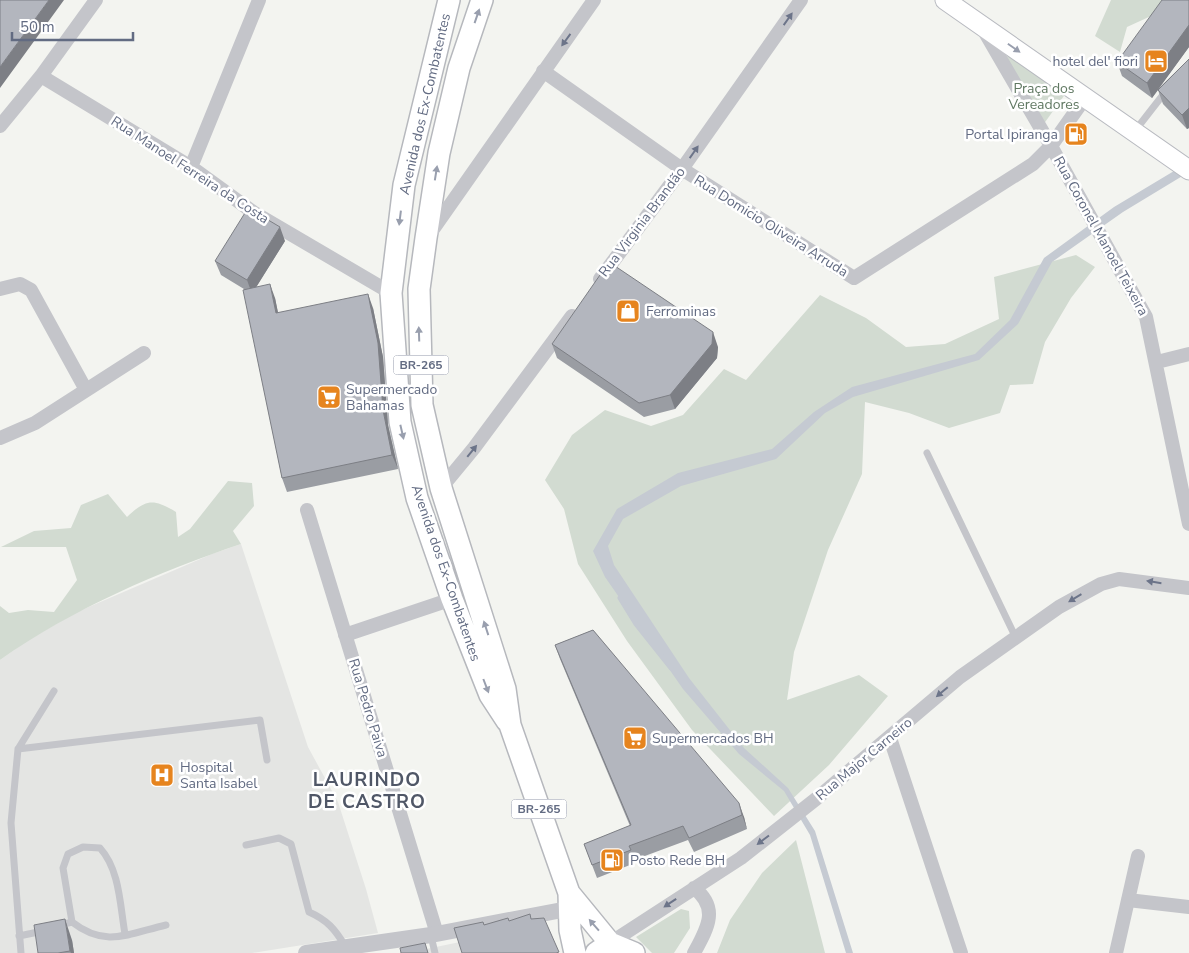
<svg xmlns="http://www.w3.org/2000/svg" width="1189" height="953" viewBox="0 0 1189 953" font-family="'Nunito Sans',sans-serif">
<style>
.built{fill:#e4e5e3}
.green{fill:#d2dbd1}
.water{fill:#c5cad2}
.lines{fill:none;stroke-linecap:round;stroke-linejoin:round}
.stream{stroke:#c5cad2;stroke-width:5}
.secondary-casing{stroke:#b8bac0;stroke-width:21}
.primary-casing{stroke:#b6b8bd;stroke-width:24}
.service{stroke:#c4c5ca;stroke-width:7}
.minor{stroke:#c4c5ca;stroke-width:14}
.tertiary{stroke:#c4c5ca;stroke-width:16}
.secondary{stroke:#fff;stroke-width:19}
.primary{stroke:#fff;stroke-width:21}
.wall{fill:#9a9da3}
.shaded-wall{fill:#7d7f85}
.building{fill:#b3b6be;stroke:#7d7f85}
.oneway{fill:#999fae}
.oneway2{fill:#6c7489}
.labels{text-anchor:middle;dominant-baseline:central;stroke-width:5;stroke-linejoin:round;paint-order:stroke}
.shield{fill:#fff;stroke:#9197a8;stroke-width:1}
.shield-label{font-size:12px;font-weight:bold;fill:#626b82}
.poi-label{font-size:14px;fill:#626b82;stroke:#fff;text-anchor:start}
.park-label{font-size:14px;fill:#617963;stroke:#fff}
.street-label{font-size:14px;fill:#626b82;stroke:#fff}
.district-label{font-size:19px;font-weight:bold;letter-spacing:1px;fill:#505767;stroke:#fff}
</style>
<rect width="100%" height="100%" fill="#f3f4f0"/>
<path class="built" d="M241 544 308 747 338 802 366 889 378 933 252 953H0V660L28 640 77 612 212 554Z
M460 942 463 953H407Z"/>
<path class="green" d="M1111 0H1162L1151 16 1127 27 1120 52 1095 36Z
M1010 55 1066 93 1043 125 1006 57Z
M1076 255 1095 267 1071 298 1045 342 1033 384 1010 385 1000 413 949 428 909 413 865 402 862 474 828 550 794 652 787 700 859 675 888 696 829 765 774 816 692 730 627 641 578 564 564 509 545 480 572 435 605 410 651 426 683 415 724 369 746 380 820 295 866 318 906 347 945 344 999 319 994 277Z
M228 481 252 483 254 506 233 531 241 544C158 572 72 609 0 660V606L9 613 28 610 54 612 77 580 66 547H1L34 531 71 528 81 505 108 494 127 517C146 499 153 498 176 512L178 537 190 529Z
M796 840 825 953H717L730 920 762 873Z
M681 909 689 911 690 928 674 953H652L636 937Z"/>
<path class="water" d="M1189 162V172L1123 212 1052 262 1018 324 979 360 853 397 825 413 776 459 681 486 623 519 608 546 614 565 689 678 744 748 788 788 815 831 853 953H846L810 835 784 791 739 754 683 689 605 577 593 551 617 509 678 473 772 449 814 412 852 387 975 354 1010 320 1044 258 1114 207Z"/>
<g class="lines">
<path class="stream" d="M620 598 636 624 671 668"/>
<g class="secondary-casing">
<path id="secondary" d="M945 0 1189 170"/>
</g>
<g class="primary-casing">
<path id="primary" d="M449 0 404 185 391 293 400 422 417 498 452 599 490 695 507 721
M482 0 459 68 439 153 426 238 419 289 422 405 441 488 505 689 510 725 569 893 610 943
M569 893 570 930 575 953
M596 953 610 943 634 953"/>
</g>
<path class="service" d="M1134 132 1166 91
M927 453 1015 636
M18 749 260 720 267 760
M246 845 279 838 291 844 309 912C327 920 335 929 345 946
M72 922 63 868 68 854 83 847 100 848C120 870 120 906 125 934
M68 923 72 922C105 948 128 934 166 925
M19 936 43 931
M431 936 435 953
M21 953 11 823 18 749 54 691"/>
<path class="minor" d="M983 29 1051 146 1146 317 1189 524
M543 71 682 169 854 278 1033 164 1051 146 1085 98
M41 76 191 167 253 212 391 293
M0 126 41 76 96 0
M191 167 259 0
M429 235 594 0
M600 279 682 169 801 0
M0 289 20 284 31 290 86 390
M1157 362 1189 354
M0 438 35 423 144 353
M441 488 474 448 572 316
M307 510 437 934
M345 635 452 599
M890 738 961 953
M1128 900 1189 907
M610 943 741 858 816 799 960 677 1059 607 1101 584 1119 579 1189 588
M694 953C707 929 720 908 694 888
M1116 953 1138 856"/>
<path class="tertiary" d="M306 953 431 935 578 907"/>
<use href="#secondary" class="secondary"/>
<use href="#primary" class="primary"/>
</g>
<path class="wall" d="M1189 0V47L1159 88 1189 59V128L1187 129 1163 104 1158 90 1152 98 1122 76 1117 62Z
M285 241 256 287 275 298 278 313 373 308 383 357 388 425 398 469 287 492 282 478 244 289 221 275 215 261Z
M552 344 718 347 717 358 675 409 644 417 557 358Z
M593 630 744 817 747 829 694 852 688 840 634 860 635 863 597 878 584 844 630 826 560 659 555 645Z
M72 940 74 953H38Z"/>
<path class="shaded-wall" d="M49 0H64L0 88V67Z
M1189 25V47L1152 98 1147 83Z
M1189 108V128L1187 129 1182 115Z
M280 227 285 241 252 294 247 280Z
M270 284 275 298 281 327 276 313Z
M368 294 373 308 383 357 388 425 398 469 392 455 383 410Z
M713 332 718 347 717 358 675 409 670 395Z
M739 803 744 817 747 829 742 815Z
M65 919 72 940 74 953H71L70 951Z"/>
<path class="building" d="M0 0H49L0 67Z
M1162 0H1189V25L1147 83 1117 62Z
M1189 59V108L1182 115 1158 90Z
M248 208 280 227 247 280 215 261Z
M609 262 713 332 712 344 670 395 639 403 552 344Z
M270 284 276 313 368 294 378 343 383 410 392 455 282 478 243 290Z
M593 630 739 803 742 815 689 838 683 826 629 846 631 850 592 865 584 844 631 825 555 645Z
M530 914 531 919 544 918 559 952 556 953H462L454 928 483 922 484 925 508 918 509 921Z
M65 919 70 951 58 953H38L34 925Z
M425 943 428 953H401L400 948Z"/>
<defs><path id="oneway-solid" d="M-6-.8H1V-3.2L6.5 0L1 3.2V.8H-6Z" transform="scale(1.25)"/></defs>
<g class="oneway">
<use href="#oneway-solid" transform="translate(477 16) rotate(-71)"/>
<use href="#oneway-solid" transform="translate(1014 48) rotate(35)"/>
<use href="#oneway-solid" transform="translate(436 173) rotate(-81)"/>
<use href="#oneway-solid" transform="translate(400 218) rotate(97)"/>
<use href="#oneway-solid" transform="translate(419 334) rotate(-92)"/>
<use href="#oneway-solid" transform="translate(402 432) rotate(77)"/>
<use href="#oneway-solid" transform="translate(486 628) rotate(-108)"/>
<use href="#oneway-solid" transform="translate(486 686) rotate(69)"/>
<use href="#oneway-solid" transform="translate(594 925) rotate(-131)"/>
</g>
<g class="oneway2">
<use href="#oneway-solid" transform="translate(788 19) rotate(-55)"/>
<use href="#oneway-solid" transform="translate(566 40) rotate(126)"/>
<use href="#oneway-solid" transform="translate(694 152) rotate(-55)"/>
<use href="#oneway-solid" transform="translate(472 451) rotate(-51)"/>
<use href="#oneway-solid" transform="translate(1154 582) rotate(-171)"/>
<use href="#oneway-solid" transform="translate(1075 598) rotate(149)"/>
<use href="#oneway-solid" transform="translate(942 692) rotate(140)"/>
<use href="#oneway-solid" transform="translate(763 840) rotate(143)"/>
<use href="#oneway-solid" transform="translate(670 903) rotate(146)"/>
</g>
<defs>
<g id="hotel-square" transform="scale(1.25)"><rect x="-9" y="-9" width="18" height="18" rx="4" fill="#e6841e" stroke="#fff"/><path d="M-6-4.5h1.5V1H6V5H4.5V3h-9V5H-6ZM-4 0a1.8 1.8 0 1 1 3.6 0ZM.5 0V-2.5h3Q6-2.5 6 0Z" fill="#fff"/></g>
<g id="fuel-square" transform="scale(1.25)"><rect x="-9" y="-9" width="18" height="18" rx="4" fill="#e6841e" stroke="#fff"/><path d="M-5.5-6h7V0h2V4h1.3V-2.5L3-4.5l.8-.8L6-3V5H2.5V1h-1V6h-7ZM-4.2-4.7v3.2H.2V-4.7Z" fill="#fff"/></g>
<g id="shop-square" transform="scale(1.25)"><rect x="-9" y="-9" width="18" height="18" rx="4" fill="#e6841e" stroke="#fff"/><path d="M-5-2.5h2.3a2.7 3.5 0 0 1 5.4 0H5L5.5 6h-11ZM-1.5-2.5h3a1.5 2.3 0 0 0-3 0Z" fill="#fff"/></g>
<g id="supermarket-square" transform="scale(1.25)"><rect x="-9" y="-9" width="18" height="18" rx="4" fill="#e6841e" stroke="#fff"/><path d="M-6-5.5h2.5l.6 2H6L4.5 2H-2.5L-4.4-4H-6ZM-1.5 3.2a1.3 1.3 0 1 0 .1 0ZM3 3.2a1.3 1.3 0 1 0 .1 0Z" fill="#fff"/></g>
<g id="hospital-square" transform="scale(1.25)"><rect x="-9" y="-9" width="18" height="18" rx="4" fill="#e6841e" stroke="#fff"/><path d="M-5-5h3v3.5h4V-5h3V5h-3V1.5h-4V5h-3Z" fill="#fff"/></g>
</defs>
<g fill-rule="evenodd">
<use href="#hotel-square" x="1156" y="61"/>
<use href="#fuel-square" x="1076" y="134"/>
<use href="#shop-square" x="628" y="311"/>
<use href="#supermarket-square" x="329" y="397"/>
<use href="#supermarket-square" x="635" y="738"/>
<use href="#hospital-square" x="162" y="775"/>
<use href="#fuel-square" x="612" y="860"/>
</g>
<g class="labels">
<g class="shield">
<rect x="393.5" y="355.5" width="55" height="19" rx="4"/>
<rect x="511.5" y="799.5" width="55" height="19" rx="4"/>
</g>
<g class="shield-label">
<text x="421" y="365">BR-265</text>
<text x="539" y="809">BR-265</text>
</g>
<g class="poi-label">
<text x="1138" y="61" text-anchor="end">hotel del' fiori</text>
<text x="1058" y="134" text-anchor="end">Portal Ipiranga</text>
<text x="646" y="311">Ferrominas</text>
<text x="346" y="389">Supermercado<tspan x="346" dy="16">Bahamas</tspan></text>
<text x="652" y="738">Supermercados BH</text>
<text x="180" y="767">Hospital<tspan x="180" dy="16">Santa Isabel</tspan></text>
<text x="630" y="860">Posto Rede BH</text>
</g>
<g class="park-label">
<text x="1044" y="88">Praça dos<tspan x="1044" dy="16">Vereadores</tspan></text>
</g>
<g class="street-label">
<text transform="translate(425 104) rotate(-77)">Avenida dos Ex-Combatentes</text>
<text transform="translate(190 170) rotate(33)">Rua Manoel Ferreira da Costa</text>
<text transform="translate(642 222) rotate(-53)">Rua Virginia Brandão</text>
<text transform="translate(771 226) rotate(32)">Rua Domicio Oliveira Arruda</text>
<text transform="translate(1101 236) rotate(61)">Rua Coronel Manoel Teixeira</text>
<text transform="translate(446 573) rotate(71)">Avenida dos Ex-Combatentes</text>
<text transform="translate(368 708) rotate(73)">Rua Pedro Paiva</text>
<text transform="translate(864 759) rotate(-40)">Rua Major Carneiro</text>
</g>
<g class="district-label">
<text x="367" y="780">LAURINDO<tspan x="367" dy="22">DE CASTRO</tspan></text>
</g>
</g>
<path d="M12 32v8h121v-8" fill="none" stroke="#626b82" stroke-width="2.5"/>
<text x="20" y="32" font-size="15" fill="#626b82" stroke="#ffffff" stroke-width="4" paint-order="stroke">50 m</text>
</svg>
